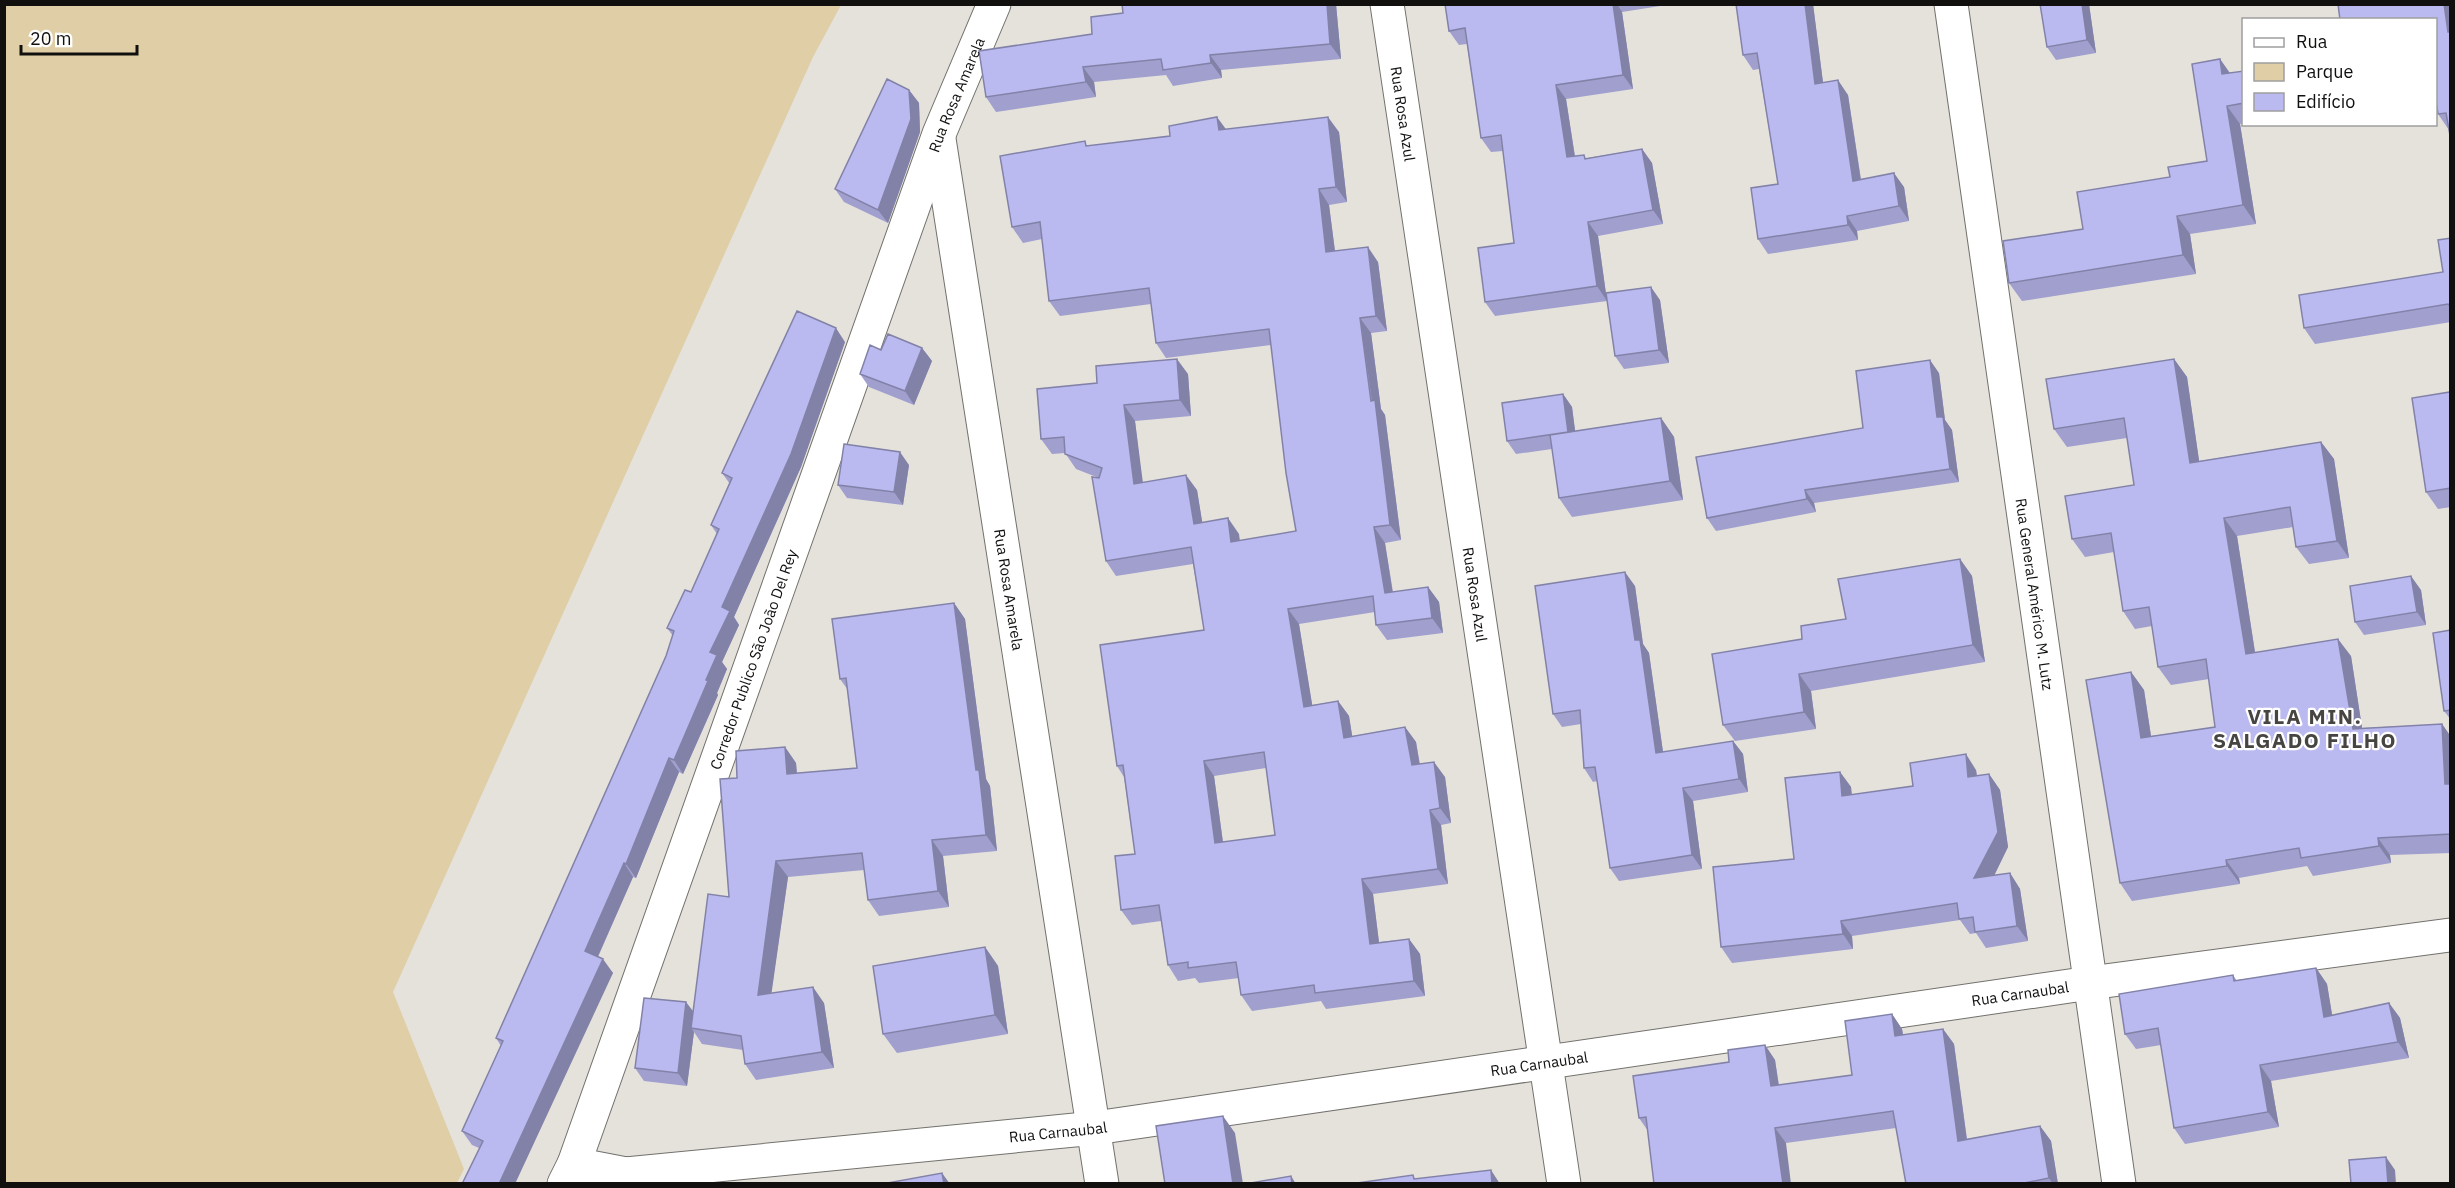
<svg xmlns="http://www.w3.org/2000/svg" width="2455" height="1188" viewBox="0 0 2455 1188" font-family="'IBM Plex Sans',sans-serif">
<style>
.green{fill:#dfcea6}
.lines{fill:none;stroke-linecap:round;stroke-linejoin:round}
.minor-casing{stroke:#73716c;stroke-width:35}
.minor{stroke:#fff;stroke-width:33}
.wall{fill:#a09fce;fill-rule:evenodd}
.shaded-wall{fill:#8282a8}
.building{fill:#bab9f0;stroke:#8282a8;stroke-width:1.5;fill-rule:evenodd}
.labels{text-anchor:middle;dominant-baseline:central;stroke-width:4.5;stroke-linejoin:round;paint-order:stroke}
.street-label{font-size:15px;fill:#11100e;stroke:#fff}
.district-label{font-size:21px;font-weight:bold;letter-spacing:1.5px;fill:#474541;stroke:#fff}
</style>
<rect width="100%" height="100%" fill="#e5e2dc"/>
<path class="green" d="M5 4 841 5 813 57 393 992 464 1169 457 1183H5Z"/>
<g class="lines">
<g class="minor-casing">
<g id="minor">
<path id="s1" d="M1387 4 1564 1184"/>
<path id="s2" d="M1951 4 2119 1184"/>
<path id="s3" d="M939 139 1102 1184"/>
<path d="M574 1164 626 1174 627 1184"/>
<path id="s4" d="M626 1174 1095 1128 2090 983 2450 935"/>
<path id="s5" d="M564 1184 574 1164 939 134 994 4"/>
</g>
</g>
<use href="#minor" class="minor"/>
</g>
<path class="wall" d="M1336 4 1341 59 1221 70 1222 78 1173 86 1166 75 1094 82 1096 97 996 112 986 97 979 51Z
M1445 4H1673L1622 12 1633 89 1566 99 1575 156 1587 158 1642 149 1652 163 1663 224 1598 236 1607 301 1495 316 1485 302 1514 243 1503 151 1491 152 1481 138 1467 44 1459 45 1449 31Z
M1736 4H1813L1823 83 1848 95 1861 179 1904 187 1909 221 1857 231 1858 240 1768 254 1758 239 1778 184 1759 69 1753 70 1743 55Z
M2089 4 2096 53 2056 60 2047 47Z
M2451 4 2449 130 2438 114Z
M2220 59 2230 73 2244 71V123L2240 124 2256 224 2190 234 2196 274 2022 301 2009 283 2083 229 2207 161Z
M909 90 919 103 920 132 888 223 844 202 835 189Z
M1226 129 1339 132 1347 202 1329 205 1335 251 1378 262 1387 331 1371 333 1381 409 1385 415 1401 540 1385 543 1393 592 1428 587 1439 602 1443 633 1387 640 1376 625 1375 612 1299 624 1312 705 1338 701 1349 716 1352 736 1405 727 1416 742 1420 764 1445 777 1451 823 1441 825 1448 884 1373 894 1379 942 1409 939 1420 954 1425 996 1326 1009 1321 1001 1252 1011 1241 995 1239 978 1199 983 1195 978 1178 981 1168 965 1161 921 1132 925 1121 910 1135 854 1124 777 1117 766 1204 630 1193 564 1116 576 1106 561 1099 478 1076 469 1065 453 1052 454 1041 439 1188 374 1191 416 1135 421 1142 482 1197 490 1202 522 1239 534V541L1296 531 1271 345 1166 358 1156 343 1151 304 1060 316 1049 301 1042 239 1023 243 1012 227 1088 146ZM1266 768 1275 835 1223 842 1214 776Z
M2451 238V322L2315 344 2304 328 2443 272Z
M1660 300 1669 363 1624 369 1615 356Z
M845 342 801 467 734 617 739 625 722 662 727 669 717 693 718 695 683 774 679 772 636 878 633 877 598 957 613 973 479 1148 472 1145 462 1131 501 1046 496 1038 666 656 673 636 667 628 691 592 717 534 711 525 730 484 722 473Z
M922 348 932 361 914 405 869 387 860 374 881 350Z
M2174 359 2187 377 2199 461 2321 442 2334 459 2349 558 2309 564 2296 547 2293 527 2237 536 2255 652 2351 656 2362 728 2442 724 2451 737V853L2390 855 2391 863 2313 876 2307 866 2239 878 2240 884 2132 901 2120 883 2131 672 2144 690 2151 736 2215 727 2209 679 2171 685 2158 667 2152 626 2135 629 2123 611 2114 552 2085 557 2072 539 2134 485 2127 438 2067 447 2054 429Z
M1939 373 1945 420 1952 430 1959 482 1814 503 1816 512 1716 531 1707 518 1863 428Z
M2451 393V507L2438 509 2426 492Z
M1563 394 1572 407 1575 431 1661 418 1674 437 1683 500 1572 517 1559 498 1552 449 1516 454 1507 441Z
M909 465 903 505 847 498 838 485Z
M1960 559 1972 576 1985 662 1811 691 1816 729 1735 741 1723 725 1802 639 1846 619Z
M1635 586 1643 644 1649 653 1663 752 1733 741 1743 754 1748 792 1693 801 1702 869 1619 881 1610 868 1597 781 1593 782 1584 768 1581 724 1562 727 1553 714Z
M2421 590 2426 625 2364 635 2355 622Z
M954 603 965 619 986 779 990 786 997 851 943 856 949 907 879 916 868 900 864 870 788 877 771 993 824 1003 834 1068 756 1080 745 1064 743 1050 702 1044 694 1032 687 1086 644 1081 635 1068 693 1012 729 897 737 778 785 747 796 763 797 773 857 768 848 690 840 679Z
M2451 630V720L2444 711Z
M1976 770 1977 776 1989 774 2000 790 2008 847 1994 876 2010 873 2020 889 2028 941 1986 948 1976 933 1970 934 1960 920 1852 936 1853 949 1732 963 1721 947 1794 859 1840 772 1851 787 1852 795 1913 786Z
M985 947 998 966 1008 1034 897 1053 883 1034Z
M2316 968 2327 984 2332 1015 2389 1003 2400 1018 2409 1058 2271 1081 2279 1127 2185 1144 2174 1128 2161 1045 2136 1049 2125 1034 2233 975 2237 981Z
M1892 1014 1902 1029 1903 1035 1943 1029 1954 1044 1967 1139 2040 1126 2051 1141 2058 1184H1906L1896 1128 1786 1143 1648 1131 1639 1118 1729 1062 1765 1045 1775 1060 1779 1085 1852 1075Z"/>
<path class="shaded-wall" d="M1327 4H1336L1341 59 1330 44Z
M1613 4H1617L1622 12 1633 89 1623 75Z
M1805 4H1813L1825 98 1815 84Z
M2082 4H2089L2096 53 2087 40Z
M2444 4H2451V35L2448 32Z
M1210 55 1221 70 1222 78 1211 63Z
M2220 59 2233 78 2222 74Z
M1083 67 1094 82 1096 97 1086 82Z
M1838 80 1848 95 1863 195 1853 181Z
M1556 85 1566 99 1577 171 1567 157Z
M909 90 919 103 920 132 888 223 878 210Z
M2227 106 2240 124 2256 224 2243 205Z
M1217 117 1228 132 1219 130Z
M1328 117 1339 132 1347 202 1336 187Z
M1642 149 1652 163 1663 224 1653 210Z
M1894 173 1904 187 1909 221 1899 206Z
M1319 189 1329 205 1337 267 1326 252Z
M1847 216 1857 231 1858 240 1848 225Z
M2177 216 2190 234 2196 274 2183 255Z
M1588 222 1598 236 1607 301 1597 286Z
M1368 247 1378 262 1387 331 1376 316Z
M1651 287 1660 300 1669 363 1659 350Z
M1360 318 1371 333 1381 409 1385 415 1401 540 1390 525Z
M836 328 845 342 801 467 734 617 739 625 722 662 727 669 717 693 718 695 683 774 674 760 706 680 710 652 722 607Z
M922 348 932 361 914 405 905 391Z
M1177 359 1188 374 1191 416 1180 400Z
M2174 359 2187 377 2202 481 2190 463Z
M1930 360 1939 373 1945 420 1952 430 1959 482 1950 469 1937 417Z
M1563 394 1572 407 1577 445 1568 432Z
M1124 405 1135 421 1145 499 1134 484Z
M1661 418 1674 437 1683 500 1670 481Z
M2321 442 2334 459 2349 558 2337 541Z
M900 452 909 465 903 505 894 492Z
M1186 475 1197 490 1205 539 1194 524Z
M1805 490 1814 503 1816 512 1807 499Z
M1228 518 1239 534 1242 557 1231 542Z
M2224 518 2237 536 2258 672 2246 654Z
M1374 527 1385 543 1395 608 1385 593Z
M1960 559 1972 576 1985 662 1973 645Z
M1625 572 1635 586 1643 644 1649 653 1665 766 1656 753 1635 640Z
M2411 576 2421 590 2426 625 2417 612Z
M1428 587 1439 602 1443 633 1432 618Z
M954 603 965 619 986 779 990 786 997 851 986 835 976 770Z
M1288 609 1299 624 1315 722 1304 707Z
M2338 639 2351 656 2365 747 2353 729Z
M2131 672 2144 690 2154 756 2141 738Z
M1799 674 1811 691 1816 729 1804 712Z
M1338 701 1349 716 1355 753 1344 738Z
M2442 724 2451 737V792L2445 784Z
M1405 727 1416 742 1422 780 1412 765Z
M1733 741 1743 754 1748 792 1739 779Z
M785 747 796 763 798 789 787 774Z
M1966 754 1976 770 1979 792 1968 777Z
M669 758 679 772 636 878 626 864Z
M1204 761 1214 776 1225 858 1215 843Z
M1434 762 1445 777 1451 823 1440 808Z
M1840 772 1851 787 1853 812 1842 796Z
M1989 774 2000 790 2008 847 1985 894 1974 878Z
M1683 788 1693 801 1702 869 1692 855Z
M1430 810 1441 825 1448 884 1438 869Z
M2378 838 2390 855 2391 863 2379 846Z
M932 840 943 856 949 907 938 891Z
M2226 860 2239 878 2240 884 2227 866Z
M776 861 788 877 769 1011 758 995Z
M624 863 633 877 594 965 585 951Z
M2010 873 2020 889 2028 941 2017 926Z
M1362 879 1373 894 1381 959 1370 944Z
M1841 921 1852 936 1853 949 1843 934Z
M1409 939 1420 954 1425 996 1414 981Z
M985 947 998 966 1008 1034 995 1015Z
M603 959 613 973 515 1184H499Z
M2316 968 2327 984 2335 1032 2324 1017Z
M813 987 824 1003 834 1068 822 1052Z
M686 1002 696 1015 691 1028 694 1032 687 1086 678 1073Z
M2389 1003 2400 1018 2409 1058 2398 1042Z
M1892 1014 1902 1029 1906 1051 1895 1036Z
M1943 1029 1954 1044 1969 1156 1958 1141Z
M1765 1045 1775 1060 1781 1102 1771 1086Z
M2260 1065 2271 1081 2279 1127 2268 1112Z
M1223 1116 1235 1133 1243 1184H1233Z
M2040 1126 2051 1141 2058 1184H2053L2049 1178Z
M1775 1128 1786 1143 1791 1184H1783Z
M2386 1157 2395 1170 2396 1184H2388Z
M1491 1170 1500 1184H1492Z
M942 1173 950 1184H944Z
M1291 1176 1296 1184H1292Z"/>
<path class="building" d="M1122 4H1327L1330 44 1210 55 1211 63 1163 70 1161 59 1083 67 1086 82 986 97 979 51 1092 34 1091 17 1123 13Z
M1445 4H1613L1623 75 1556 85 1567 157 1584 155 1585 159 1642 149 1653 210 1588 222 1597 286 1485 302 1478 248 1514 243 1501 135 1481 138 1465 28 1449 31Z
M1736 4H1805L1815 84 1838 80 1853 181 1894 173 1899 206 1847 216 1848 225 1758 239 1751 188 1778 184 1757 53 1743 55Z
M2040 4H2082L2087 40 2047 47Z
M2338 4H2444L2448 32H2451V141L2446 113 2438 114 2436 100V20H2340Z
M2220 59 2222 74 2244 71V103L2227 106 2243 205 2177 216 2183 255 2009 283 2003 241 2083 229 2077 192 2170 177 2168 167 2207 161 2192 64Z
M887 79 909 90 911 119 878 210 835 189Z
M1217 117 1219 130 1328 117 1336 187 1319 189 1326 252 1368 247 1376 316 1360 318 1371 401 1375 400 1390 525 1374 527 1385 593 1428 587 1432 618 1376 625 1373 596 1288 609 1304 707 1338 701 1344 738 1405 727 1412 765 1434 762 1440 808 1430 810 1438 869 1362 879 1370 944 1409 939 1414 981 1315 993 1314 985 1241 995 1236 962 1188 968V962L1168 965 1159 905 1121 910 1115 856 1135 854 1123 765 1117 766 1100 645 1204 630 1191 547 1106 561 1092 477 1099 478 1102 468 1065 454 1064 437 1041 439 1037 389 1097 383 1096 366 1177 359 1180 400 1124 405 1134 484 1186 475 1194 524 1228 518 1231 542 1296 531 1286 473 1269 329 1156 343 1149 288 1049 301 1040 222 1012 227 1000 156 1085 141 1086 146 1170 136 1169 126ZM1264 752 1275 835 1215 843 1204 761Z
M2451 238V307L2448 304 2304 328 2299 295 2443 272 2438 240Z
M1651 287 1659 350 1615 356 1606 293Z
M797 311 836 328 791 454 722 607 730 611 710 652 717 655 706 680 708 681 674 760 669 758 626 864 624 863 585 951 603 959 499 1184H462L483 1141 462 1131 503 1041 496 1038 666 656 674 631 667 628 685 590 691 592 719 529 711 525 732 478 722 473Z
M888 334 922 348 905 391 860 374 870 345 881 350Z
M2174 359 2190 463 2321 442 2337 541 2296 547 2290 507 2224 518 2246 654 2338 639 2353 729 2442 724 2445 784H2451V834L2378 838 2379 846 2301 858 2299 848 2226 860 2227 866 2120 883 2086 680 2131 672 2141 738 2215 727 2206 659 2158 667 2149 607 2123 611 2111 533 2072 539 2065 496 2134 485 2124 418 2054 429 2046 379Z
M1930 360 1937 417H1943L1950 469 1805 490 1807 499 1707 518 1696 457 1863 428 1856 371Z
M2450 392 2451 488 2426 492 2412 398Z
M1563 394 1568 432 1507 441 1502 403Z
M1661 418 1670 481 1559 498 1550 435Z
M844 444 900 452 894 492 838 485Z
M1960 559 1973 645 1799 674 1804 712 1723 725 1712 654 1802 639 1801 626 1846 619 1838 579Z
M1625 572 1635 640H1640L1656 753 1733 741 1739 779 1683 788 1692 855 1610 868 1595 767 1584 768 1580 710 1553 714 1535 586Z
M2411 576 2417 612 2355 622 2350 586Z
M954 603 976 770H979L986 835 932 840 938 891 868 900 862 853 776 861 758 995 813 987 822 1052 745 1064 741 1036 691 1028 708 894 729 897 720 779 737 778 736 751 785 747 787 774 857 768 846 678 840 679 832 619Z
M2451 630V710L2444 711 2433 633Z
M1966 754 1968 777 1989 774 1998 832 1974 878 2010 873 2017 926 1975 932 1973 917 1959 919 1957 903 1841 921 1843 934 1721 947 1713 867 1794 859 1785 778 1840 772 1842 796 1913 786 1910 763Z
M985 947 995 1015 883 1034 873 966Z
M2316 968 2324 1017 2389 1003 2398 1042 2260 1065 2268 1112 2174 1128 2158 1028 2125 1034 2119 994 2233 975 2234 981Z
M644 998 686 1002 678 1073 635 1068Z
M1892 1014 1895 1036 1943 1029 1958 1141 2040 1126 2049 1178 2019 1184H1906L1893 1111 1775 1128 1783 1184H1654L1646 1117 1639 1118 1633 1076 1729 1062 1728 1050 1765 1045 1771 1086 1852 1075 1845 1021Z
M1223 1116 1233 1184H1165L1156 1126Z
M2386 1157 2388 1184H2351L2349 1160Z
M1491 1170 1492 1184H1350L1413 1175 1414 1179Z
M942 1173 944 1184H882Z
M1291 1176 1292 1184H1245Z"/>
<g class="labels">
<g class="street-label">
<text stroke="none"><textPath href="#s5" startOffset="1158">Rua Rosa Amarela</textPath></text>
<text stroke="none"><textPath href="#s1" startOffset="111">Rua Rosa Azul</textPath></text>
<text stroke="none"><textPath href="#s3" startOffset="456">Rua Rosa Amarela</textPath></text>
<text stroke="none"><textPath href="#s1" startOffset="597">Rua Rosa Azul</textPath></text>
<text stroke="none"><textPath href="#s2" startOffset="596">Rua General Américo M. Lutz</textPath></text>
<text stroke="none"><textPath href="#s5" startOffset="558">Corredor Publico São João Del Rey</textPath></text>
<text stroke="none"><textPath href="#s4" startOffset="1406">Rua Carnaubal</textPath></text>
<text stroke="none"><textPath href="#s4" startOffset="920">Rua Carnaubal</textPath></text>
<text stroke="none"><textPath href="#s4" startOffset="434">Rua Carnaubal</textPath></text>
</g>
<g class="district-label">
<text x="2305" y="716">VILA MIN.<tspan x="2305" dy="24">SALGADO FILHO</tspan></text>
</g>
</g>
<rect width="2455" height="1188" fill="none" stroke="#11100e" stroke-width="12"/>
<rect x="2242" y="18" width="195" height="108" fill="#ffffff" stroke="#a09f9f" stroke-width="1.5"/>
<rect x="2254" y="38" width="30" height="9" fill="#ffffff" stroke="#a09f9f" stroke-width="1.5"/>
<text x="2296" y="48" font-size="18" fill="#11100e">Rua</text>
<rect x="2254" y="63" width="30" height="18" fill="#dfcea6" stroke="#a09f9f" stroke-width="1.5"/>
<text x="2296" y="78" font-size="18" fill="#11100e">Parque</text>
<rect x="2254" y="93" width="30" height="18" fill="#bab9f0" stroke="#a09f9f" stroke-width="1.5"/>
<text x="2296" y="108" font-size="18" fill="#11100e">Edifício</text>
<path d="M21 45v9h116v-9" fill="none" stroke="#11100e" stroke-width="3"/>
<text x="30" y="45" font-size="18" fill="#11100e" stroke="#ffffff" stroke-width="4.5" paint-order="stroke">20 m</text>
</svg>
